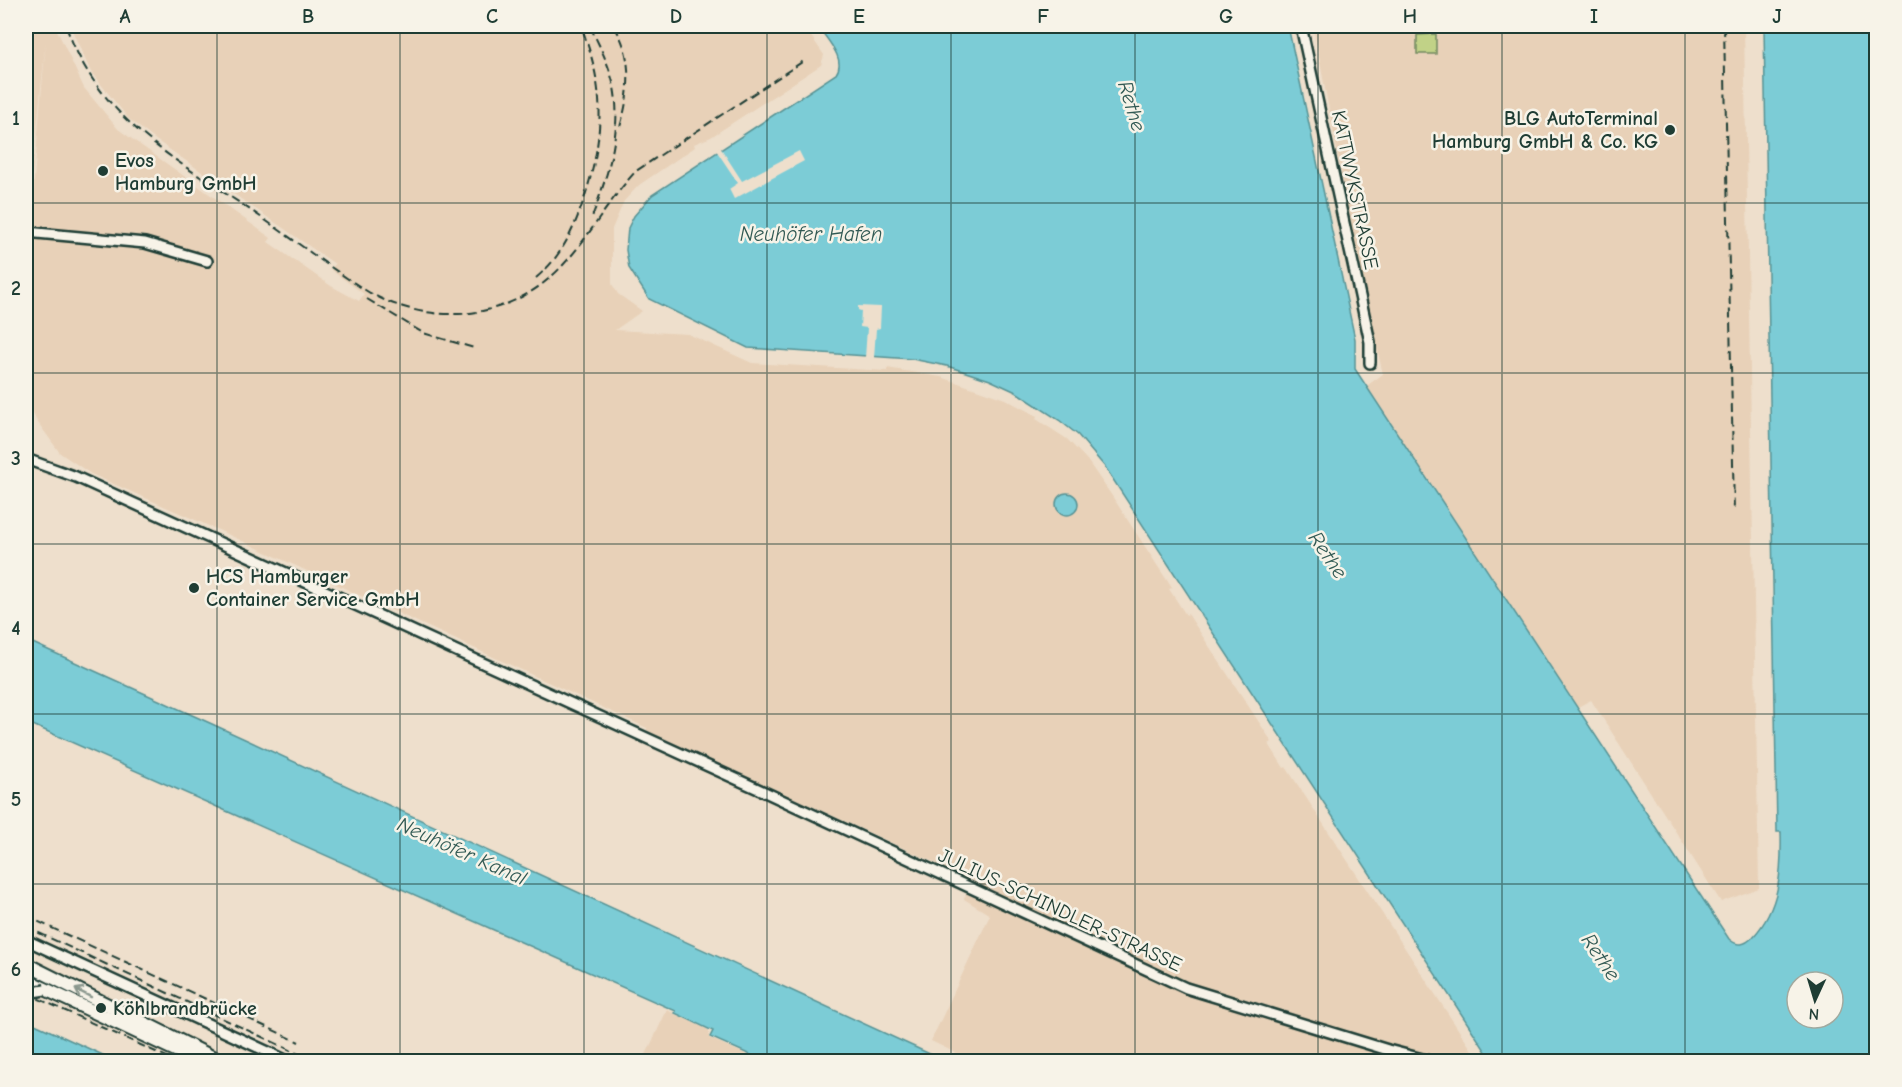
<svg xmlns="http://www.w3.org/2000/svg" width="1902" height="1087" viewBox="0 0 1902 1087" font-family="'Comic Neue',sans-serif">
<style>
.built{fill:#e8d1b8;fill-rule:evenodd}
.green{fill:#c1d287;stroke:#70885e;stroke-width:1.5}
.water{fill:#7cccd6;stroke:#579395;stroke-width:1.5;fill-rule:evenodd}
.pier{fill:#eedfcc}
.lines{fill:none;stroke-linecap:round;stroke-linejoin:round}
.minor-casing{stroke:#1f3d34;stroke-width:14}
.major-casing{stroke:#1f3d34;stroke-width:16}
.minor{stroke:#f7f3e8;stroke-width:9}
.major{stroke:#f7f3e8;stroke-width:12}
.rail{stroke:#1f3d34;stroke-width:2;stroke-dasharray:9 4.5;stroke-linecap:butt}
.minor-bridge-casing{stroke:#1f3d34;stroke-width:14;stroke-linecap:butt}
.minor-bridge{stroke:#f7f3e8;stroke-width:9}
.oneway{stroke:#8b988e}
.grid{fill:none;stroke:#1f3d34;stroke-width:1.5;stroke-opacity:0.55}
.poi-dot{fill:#1f3d34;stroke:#f7f3e8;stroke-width:2}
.labels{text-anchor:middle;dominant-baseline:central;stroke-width:5;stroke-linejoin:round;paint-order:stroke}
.poi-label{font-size:20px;font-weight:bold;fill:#1f3d34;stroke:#f7f3e8;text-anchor:start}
.street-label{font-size:20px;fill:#1f3d34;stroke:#f7f3e8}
.water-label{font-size:21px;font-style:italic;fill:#325a54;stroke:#f7f3e8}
.neatline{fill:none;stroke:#1f3d34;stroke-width:2}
.grid-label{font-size:20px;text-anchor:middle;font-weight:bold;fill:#1f3d34}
</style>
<rect width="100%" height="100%" fill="#eedfcc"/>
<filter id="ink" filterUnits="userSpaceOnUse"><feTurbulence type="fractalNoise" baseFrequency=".0167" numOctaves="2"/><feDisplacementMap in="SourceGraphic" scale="12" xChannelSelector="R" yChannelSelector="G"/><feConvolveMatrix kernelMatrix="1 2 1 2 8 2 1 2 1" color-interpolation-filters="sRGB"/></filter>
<g filter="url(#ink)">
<path class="built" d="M34 26 56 28 84 88 118 129 271 238 268 242 331 286 359 301 364 294 331 270 335 264 153 138 129 119 91 72 70 26H804L824 55 821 65 711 137 694 144 695 147 639 185 624 201 612 229V284L618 294 642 311 615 330 688 334 752 363 887 371V368L941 377 1005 399 1037 416 1036 419 1067 439 1087 460 1112 496 1172 588 1169 589 1186 615 1188 614 1272 742 1269 744 1284 768 1286 767 1479 1061 975 1062 931 1041 990 915 964 899 970 884 980 888 982 884 647 731V728L225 533 91 474 60 453 36 420 26 395V116ZM46 40 30 225 28 237 29 205Z
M1313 26H1744L1759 888 1721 902 1591 700 1574 709 1361 390 1383 374 1367 307Z
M667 1010 709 1030V1038L761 1061H643Z"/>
<path class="green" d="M1436 34V54H1417V35Z"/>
<path class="water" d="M818 26H1288L1355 339V369L1729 939C1738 947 1745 945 1753 937 1780 908 1782 870 1781 832H1777L1764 26H1876V1061H1492L1105 467 1078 435 1059 420 1016 392 990 380 947 366 912 359 748 348 649 299 629 268 626 250 628 228 634 216 652 195 836 74C847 59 826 39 818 26ZM1797 982H1833V1018H1797Z
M1056 504a11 11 0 1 1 22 0a11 11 0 1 1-22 0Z
M26 640 212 724 945 1061H764L710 1037 713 1031 675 1013 676 1011 26 722Z
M26 1020 116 1061H26Z"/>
<path class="pier" d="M720 147 742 181 799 151 804 161 734 199 729 189 738 183 716 150Z
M858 306 881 307 880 328 876 329 874 358H865L867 328 860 327 861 311 858 310Z"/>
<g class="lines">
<g class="minor-casing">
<path id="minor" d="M1301 26 1370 342V363
M26 232 145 243 207 261
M26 459 76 477 769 794 1186 988 1388 1050 1434 1062
M26 940 290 1062
M26 1060 27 1062"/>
</g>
<g class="major-casing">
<path id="major" d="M26 964 222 1062
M26 980 201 1062"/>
</g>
<use href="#minor" class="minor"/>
<use href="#major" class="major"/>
<path class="rail" d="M66 26C101 125 183 163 265 220 300 244 334 271 370 293 434 328 513 320 563 265 590 236 609 200 636 171L805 60
M590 26C597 41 605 56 610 72 626 120 609 172 592 217
M614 26C634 56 630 94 620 127
M1724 26 1734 512
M536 278C563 255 574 229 585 196 605 133 605 88 581 26
M367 299 423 333 474 348
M26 916 299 1042
M26 927 316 1062
M26 993 178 1062"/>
<g class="minor-bridge-casing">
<path id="minor-bridge" d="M26 993 45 990"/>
</g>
<use href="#minor-bridge" class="minor-bridge"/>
</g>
<defs><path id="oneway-shaft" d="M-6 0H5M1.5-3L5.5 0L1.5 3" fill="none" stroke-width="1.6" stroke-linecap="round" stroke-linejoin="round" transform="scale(1.5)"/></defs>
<use class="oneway" href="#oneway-shaft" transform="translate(83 993) rotate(-153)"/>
</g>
<path class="grid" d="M217 26V1062M400 26V1062M584 26V1062M767 26V1062M951 26V1062M1135 26V1062M1318 26V1062M1502 26V1062M1685 26V1062M26 203H1876M26 373H1876M26 544H1876M26 714H1876M26 884H1876"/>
<g class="poi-dot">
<circle cx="1670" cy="130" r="6"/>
<circle cx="103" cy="171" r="6"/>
<circle cx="194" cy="588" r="6"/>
<circle cx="101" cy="1008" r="6"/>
</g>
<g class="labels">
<g class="poi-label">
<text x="1658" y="118" text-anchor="end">BLG AutoTerminal<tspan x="1658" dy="23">Hamburg GmbH &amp; Co. KG</tspan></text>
<text x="115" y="160">Evos<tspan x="115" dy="23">Hamburg GmbH</tspan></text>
<text x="206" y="576">HCS Hamburger<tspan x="206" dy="23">Container Service GmbH</tspan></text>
<text x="113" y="1008">Köhlbrandbrücke</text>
</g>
<g class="street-label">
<text transform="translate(1355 190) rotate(78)">KATTWYKSTRASSE</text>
<text transform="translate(1060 910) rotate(25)">JULIUS-SCHINDLER-STRASSE</text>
</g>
<g class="water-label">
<text transform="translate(1132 106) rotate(73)">Rethe</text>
<text x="811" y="234">Neuhöfer Hafen</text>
<text transform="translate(1328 555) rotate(56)">Rethe</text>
<text transform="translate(462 851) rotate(24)">Neuhöfer Kanal</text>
<text transform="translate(1601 957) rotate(56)">Rethe</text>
</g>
</g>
<rect width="1902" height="1087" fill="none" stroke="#f7f3e8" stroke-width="66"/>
<g transform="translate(1815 1000) rotate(184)"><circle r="28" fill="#f7f3e8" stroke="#a1aaa0" stroke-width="1.5"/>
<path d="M0-4.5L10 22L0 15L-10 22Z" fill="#1f3d34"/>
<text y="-9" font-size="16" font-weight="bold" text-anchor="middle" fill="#1f3d34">N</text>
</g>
<rect x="33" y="33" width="1836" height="1021" class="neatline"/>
<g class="grid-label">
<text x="125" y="23">A</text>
<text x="308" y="23">B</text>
<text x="492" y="23">C</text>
<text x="676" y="23">D</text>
<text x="859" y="23">E</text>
<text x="1043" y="23">F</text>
<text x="1226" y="23">G</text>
<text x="1410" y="23">H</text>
<text x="1594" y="23">I</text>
<text x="1777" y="23">J</text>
<text x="16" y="125">1</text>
<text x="16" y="295">2</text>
<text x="16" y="465">3</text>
<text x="16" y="635">4</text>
<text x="16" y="806">5</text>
<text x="16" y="976">6</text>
</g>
</svg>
